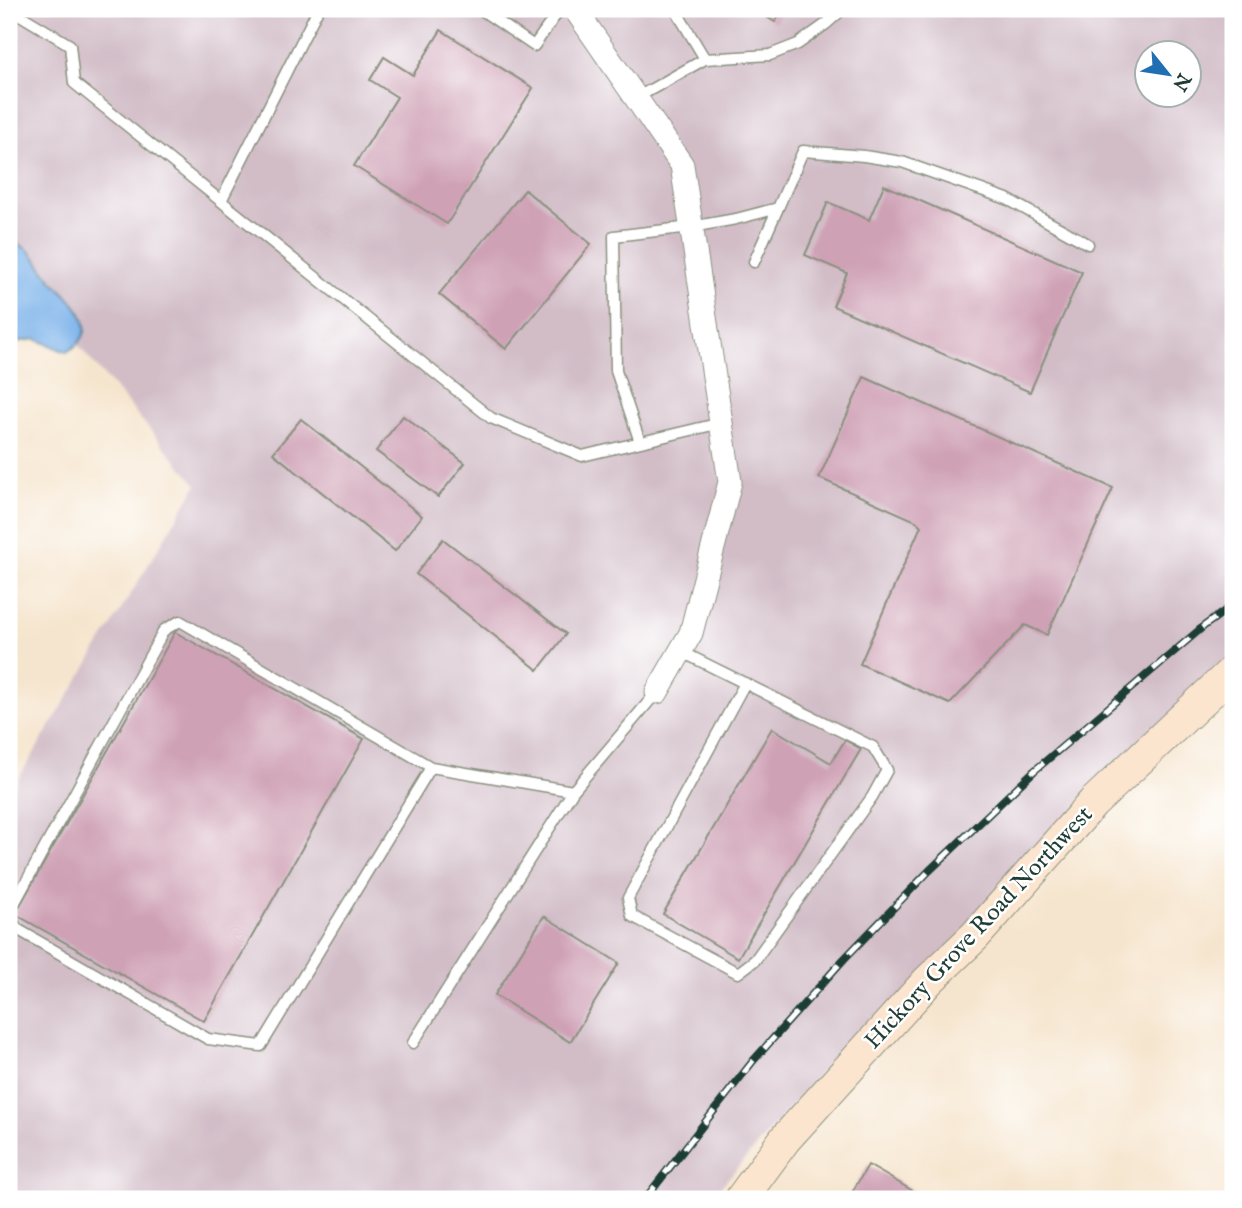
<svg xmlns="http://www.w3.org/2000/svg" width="1242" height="1208" viewBox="0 0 1242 1208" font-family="'IM FELL English',serif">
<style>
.industrial{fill:#d2bdc7;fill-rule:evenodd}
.water{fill:#79b1e9;stroke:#4c778e;stroke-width:2}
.building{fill:#cfa1b5}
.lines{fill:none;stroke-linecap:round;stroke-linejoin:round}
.lane-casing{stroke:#8a9181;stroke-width:13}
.street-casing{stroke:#8a9181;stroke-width:25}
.secondary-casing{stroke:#8a9181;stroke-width:34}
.lane{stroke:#fff;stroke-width:10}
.street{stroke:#fff;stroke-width:23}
.secondary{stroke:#fce5cf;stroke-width:32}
.rail-casing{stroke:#1f3d34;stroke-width:8}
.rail{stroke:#fff;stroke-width:5;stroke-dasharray:16;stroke-linecap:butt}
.labels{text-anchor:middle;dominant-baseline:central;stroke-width:5;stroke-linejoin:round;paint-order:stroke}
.street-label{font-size:24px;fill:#1f3d34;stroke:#fff}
</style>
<rect width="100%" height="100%" fill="#fff"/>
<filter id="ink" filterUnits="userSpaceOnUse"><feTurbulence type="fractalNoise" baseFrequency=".0143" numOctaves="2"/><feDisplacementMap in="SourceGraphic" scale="14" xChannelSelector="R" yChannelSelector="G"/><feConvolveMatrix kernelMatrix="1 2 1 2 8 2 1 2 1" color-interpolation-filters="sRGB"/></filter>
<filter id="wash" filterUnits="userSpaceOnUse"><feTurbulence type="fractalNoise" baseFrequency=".00686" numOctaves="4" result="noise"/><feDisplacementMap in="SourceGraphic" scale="28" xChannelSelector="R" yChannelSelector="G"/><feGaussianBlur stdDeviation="1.57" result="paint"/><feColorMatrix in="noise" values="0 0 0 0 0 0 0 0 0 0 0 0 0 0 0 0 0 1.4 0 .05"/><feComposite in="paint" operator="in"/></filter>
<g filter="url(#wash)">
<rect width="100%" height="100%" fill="#f6e5ce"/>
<path class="industrial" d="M9 9H1233V678L821 1072 710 1199H9V794L197 485 9 264ZM1148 52H1190V94H1148Z"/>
<path class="water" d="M9 237C16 242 25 247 31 253 39 261 44 272 51 279 71 300 108 330 66 352L36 339 9 343Z"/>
<g id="blocks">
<path class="building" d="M753 9H783L775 22Z
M441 30 533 88 447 224 354 166 397 97 370 80 384 57 413 75Z
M884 185 1082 272 1030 392 833 306 847 273 805 255 828 202 869 220Z
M525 190 591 244 506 349 439 294Z
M864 377 1113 488 1047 635 1025 625 950 704 860 664 921 526 916 521 819 478Z
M403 416 465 463 438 497 376 451Z
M301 419 422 516 395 551 273 453Z
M443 539 566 634 538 670 416 574Z
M175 632 364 739 204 1021 15 914Z
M772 728 831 763 845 740 861 749 738 958 663 914Z
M544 916 619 963 570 1042 495 995Z
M868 1165 927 1199H848Z"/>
</g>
</g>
<g filter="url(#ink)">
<use href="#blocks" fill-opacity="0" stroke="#8a9181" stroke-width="2"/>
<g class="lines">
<g class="lane-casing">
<path id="lane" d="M10 9 70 45 74 83 491 418 582 456 721 423
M480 9 534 46 560 9
M675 9 705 59
M636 98 705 59 770 55 798 44 826 24 843 9
M221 201 318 9
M754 262 778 208
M640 442 616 371 614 236 691 227 736 219 778 208 803 151 864 156 902 162 1007 199 1088 244
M680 651 873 747 887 770 872 797 755 960 738 973 632 916 628 898 745 683
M9 913 164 630 180 621 431 767 573 791
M9 916 17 929 208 1039 261 1046 431 767
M413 1043 573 791 657 692"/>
</g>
<g class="street-casing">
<path id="street" d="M575 9 682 165 730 482 691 633 657 692"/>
</g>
<g class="secondary-casing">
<path id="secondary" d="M741 1199 785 1139 928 981 975 936 1093 803 1233 671"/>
</g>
<use href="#lane" class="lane"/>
<use href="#street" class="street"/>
<use href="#secondary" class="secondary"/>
<g class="rail-casing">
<path id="rail" d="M645 1199 753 1061 844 959 929 871 1034 771 1204 626 1233 605"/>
</g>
<use href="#rail" class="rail"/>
</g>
</g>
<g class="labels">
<g class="street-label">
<text transform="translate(979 928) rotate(-47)">Hickory Grove Road Northwest</text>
</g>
</g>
<rect width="1242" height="1208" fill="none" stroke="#fff" stroke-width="35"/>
<g transform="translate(1168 74) rotate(120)"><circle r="33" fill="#ffffff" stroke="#a5b1ae" stroke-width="2"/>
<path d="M0-5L12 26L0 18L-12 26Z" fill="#1f6fb2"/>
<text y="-10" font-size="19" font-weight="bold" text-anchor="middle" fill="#1f3d34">N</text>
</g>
</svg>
